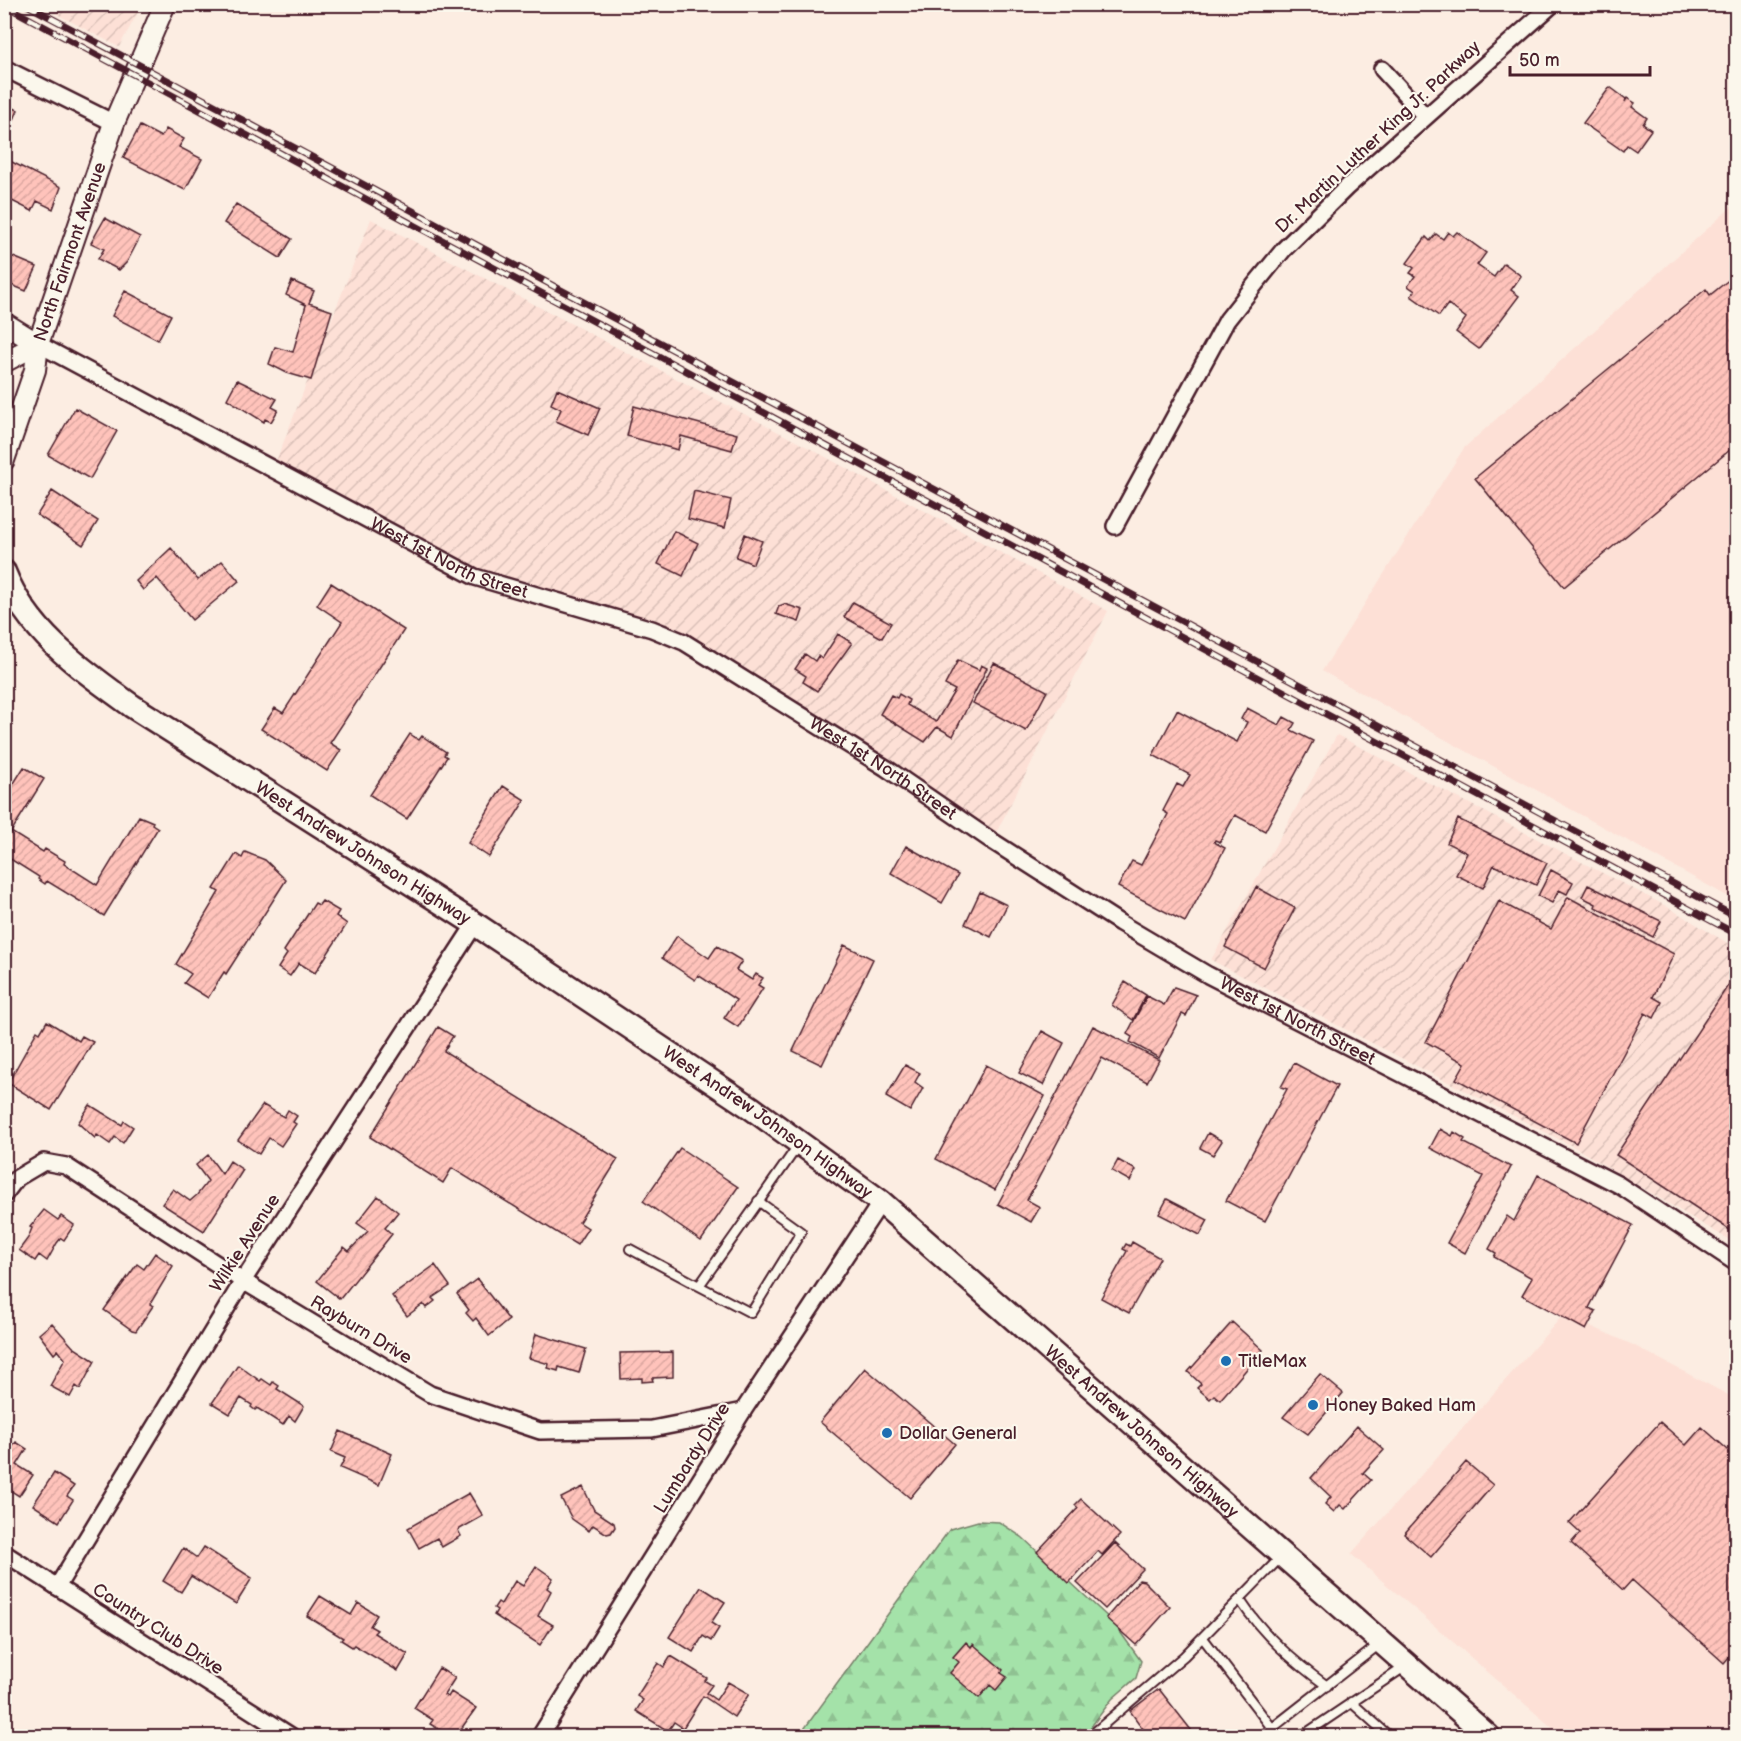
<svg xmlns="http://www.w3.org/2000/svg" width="1741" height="1741" viewBox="0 0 1741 1741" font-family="'Balsamiq Sans',sans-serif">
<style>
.built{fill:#fde0d6}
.industrial{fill:url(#industrial-furrows)}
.forest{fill:url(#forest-firs);stroke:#77806a;stroke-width:1.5}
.building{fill:url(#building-hatch);stroke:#4a1f2b;stroke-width:1.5}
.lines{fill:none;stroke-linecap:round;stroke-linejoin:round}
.service-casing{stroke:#4a1f2b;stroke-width:12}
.minor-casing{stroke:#4a1f2b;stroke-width:20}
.tertiary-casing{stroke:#4a1f2b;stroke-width:24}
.secondary-casing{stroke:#4a1f2b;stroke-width:27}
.service{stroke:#fbf7ec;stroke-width:8}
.minor{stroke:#fbf7ec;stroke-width:15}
.tertiary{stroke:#fbf7ec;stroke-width:20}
.secondary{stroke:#fbf7ec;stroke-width:22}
.rail-casing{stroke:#4a1f2b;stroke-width:7}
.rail{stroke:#fbf7ec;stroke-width:4.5;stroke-dasharray:14;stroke-linecap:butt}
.poi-dot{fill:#1f6fb2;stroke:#fbf7ec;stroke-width:2}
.labels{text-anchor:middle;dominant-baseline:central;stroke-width:4.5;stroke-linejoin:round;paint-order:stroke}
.street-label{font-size:18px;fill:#4a1f2b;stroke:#fbf7ec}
.poi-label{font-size:18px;fill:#4a1f2b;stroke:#fbf7ec;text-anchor:start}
</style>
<defs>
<pattern id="industrial-furrows" width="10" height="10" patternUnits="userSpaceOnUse" patternTransform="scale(1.5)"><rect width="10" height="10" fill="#fde0d6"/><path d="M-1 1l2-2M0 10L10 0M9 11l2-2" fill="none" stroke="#dac0b8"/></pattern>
<pattern id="forest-firs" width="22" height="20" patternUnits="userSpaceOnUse" patternTransform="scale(1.5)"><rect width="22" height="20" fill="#a4e2a9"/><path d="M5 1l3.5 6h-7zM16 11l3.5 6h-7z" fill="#8fc192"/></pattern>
<pattern id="building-hatch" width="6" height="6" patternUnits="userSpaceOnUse" patternTransform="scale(1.5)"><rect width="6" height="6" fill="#ffc3bb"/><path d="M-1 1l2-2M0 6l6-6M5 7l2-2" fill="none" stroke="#dca7a1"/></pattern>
</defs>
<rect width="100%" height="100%" fill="#fcede2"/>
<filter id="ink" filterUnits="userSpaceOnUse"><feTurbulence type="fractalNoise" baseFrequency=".0167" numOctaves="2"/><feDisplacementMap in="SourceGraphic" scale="12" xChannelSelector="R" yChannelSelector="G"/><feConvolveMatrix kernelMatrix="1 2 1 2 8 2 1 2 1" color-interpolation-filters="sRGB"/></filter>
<g filter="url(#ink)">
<path class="built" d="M1736 203V901L1322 671 1464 448Z
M1564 1314 1633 1345 1736 1399V1729L1727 1736H1562L1351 1554Z"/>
<path class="industrial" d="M40 5 142 4V5L119 47Z
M371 219 811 449 1108 611 992 841 684 642 487 581 273 469Z
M1337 735 1666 906 1736 948V1244L1576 1148 1211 960Z"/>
<path class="forest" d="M978 1521 999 1522 1022 1537 1113 1622 1141 1661 1136 1678 1112 1699 1084 1736H799L950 1529Z"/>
<path class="building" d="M1610 87 1626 99 1625 102 1627 98 1635 103 1632 107 1647 118 1643 124 1651 130 1636 151 1627 145 1623 151 1583 123Z
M4 104 18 110 4 144Z
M140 126 161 137 166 129 184 139 179 147 202 159 185 190 123 158Z
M4 158 61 187 53 209 37 201 32 211 4 197Z
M236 204 292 239 280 258 224 223Z
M105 218 140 237 127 262 119 270 98 259 104 249 91 243Z
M1448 232 1453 236 1457 232 1486 253 1477 265 1494 277 1504 263 1521 276 1511 290 1519 296 1479 349 1456 332 1466 318 1448 304 1439 316 1411 296 1415 291 1408 286 1415 276 1410 273 1414 268 1407 263 1426 237 1430 241 1436 234 1443 239Z
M4 253 37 267 26 291 4 282Z
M1736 274V445L1564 587 1475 478 1706 289 1710 295Z
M292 281 314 291 309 303 332 311 311 380 287 373 269 364 275 347 293 352 306 305 286 295Z
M125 291 171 315 158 340 112 316Z
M237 380 277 399 272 407 278 410 271 422 265 419 264 422 227 399Z
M557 389 600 408 588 435 556 421 561 409 551 404Z
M634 406 737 434 732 450 681 436 678 450 627 436Z
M75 408 117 431 90 479 48 455Z
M52 491 98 521 83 545 37 515Z
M694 491 731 500 725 528 688 519Z
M674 531 698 543 683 576 658 564Z
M745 534 762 541 753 564 736 557Z
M171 548 198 580 222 561 239 581 192 620 157 578 143 590 136 581Z
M331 583 404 630 330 743 341 750 327 771 261 729 275 708 283 713 342 622 317 605Z
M853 602 891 623 882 638 844 617Z
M784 604 803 610 799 622 776 614 779 606Z
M838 634 852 643 817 691 803 682 806 676 795 669 805 654 815 661 818 656 822 659Z
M958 660 979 670 981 665 987 668 953 736 937 727 925 742 880 714 891 695 897 698 899 694 909 700 907 705 936 722 955 690 945 685Z
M994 663 1047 691 1026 731 973 703Z
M1247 708 1279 725 1284 717 1295 723 1291 730 1313 741 1265 831 1235 815 1220 842 1215 840 1214 842 1225 848 1185 922 1118 887 1132 861 1141 865 1168 814 1163 811 1177 784 1183 787 1190 775 1153 755 1177 710 1237 742 1247 722 1241 719Z
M410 734 419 740 422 736 446 752 444 755 447 757 407 819 370 795Z
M24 767 44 779 11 832 43 852 45 849 65 861 64 864 97 885 139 816 153 822 152 824 158 828 104 916 47 881 45 884 38 879 39 877 4 855V799Z
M503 786 525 800 489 857 468 843Z
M1458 819 1547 863 1536 885 1494 865 1483 888 1456 875 1467 853 1447 843Z
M906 846 958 875 942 903 891 873Z
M245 852 265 860 286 880 226 974 224 972 208 998 184 983 191 974 176 964 219 892 214 889 236 854 242 858Z
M1551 870 1573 882 1567 894 1559 890 1552 903 1538 896Z
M1588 885 1661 921 1653 937 1595 907 1596 904 1582 897Z
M1256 887 1295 908 1264 968 1225 947Z
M980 892 1007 905 991 937 965 924Z
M1568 897 1674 954 1653 997 1662 1002 1654 1018 1645 1013 1576 1143 1456 1079 1465 1063 1426 1042 1499 901 1551 929Z
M322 901 339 911 336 916 347 924 315 973 299 963 290 976 278 968 287 954 284 951 315 903 319 905Z
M677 936 709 958 717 946 742 961 736 970 752 980 756 974 763 978 758 985 763 988 738 1027 724 1018 736 1000 698 975 695 980 662 958Z
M844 945 873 959 822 1065 793 1051Z
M1125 982 1146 995 1133 1020 1112 1005Z
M1729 984 1736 989V1234L1616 1155Z
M1174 987 1196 995 1186 1016 1182 1014 1159 1058 1130 1042 1132 1037 1127 1034 1147 996 1164 1005Z
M47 1021 79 1041 82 1036 93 1042 51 1110 8 1083 37 1031 40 1033Z
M1093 1026 1159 1060 1147 1082 1102 1058 1027 1200 1040 1207 1031 1222 998 1204Z
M438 1027 453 1036 444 1051 618 1159 579 1222 588 1228 577 1245 452 1168 443 1183 370 1137Z
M1042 1031 1064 1043 1043 1085 1019 1073Z
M1294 1063 1337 1086 1265 1221 1226 1201 1287 1089 1281 1087Z
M905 1065 920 1073 915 1082 923 1088 910 1111 886 1097Z
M986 1065 1045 1096 995 1190 936 1159Z
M90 1105 122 1125 124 1121 133 1127 123 1143 115 1137 110 1144 97 1135 95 1138 78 1123Z
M263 1105 284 1117 288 1110 297 1116 293 1122 296 1124 281 1146 269 1138 259 1154 238 1140Z
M1440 1129 1452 1136 1454 1132 1465 1139 1463 1142 1511 1167 1465 1253 1447 1243 1483 1176 1430 1148Z
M1208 1133 1222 1141 1213 1155 1200 1148Z
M680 1148 738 1187 701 1241 643 1201Z
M208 1155 222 1174 230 1161 243 1170 204 1231 162 1204 173 1189 190 1201 197 1195 208 1181 196 1165Z
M1118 1160 1136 1170 1130 1181 1112 1171Z
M1538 1175 1633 1225 1589 1308 1596 1311 1586 1330 1522 1295 1532 1278 1494 1257 1496 1253 1489 1249 1507 1216 1514 1221Z
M378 1196 398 1212 385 1228 392 1234 340 1299 317 1281 344 1247 349 1251 368 1231 357 1223Z
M1167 1199 1208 1220 1200 1235 1159 1214Z
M44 1210 58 1220 61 1216 74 1225 64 1240 61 1238 57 1243 47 1261 39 1255 35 1261 19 1250 28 1238 32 1228 30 1227Z
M1132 1242 1160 1258 1129 1313 1101 1298 1127 1251 1123 1249 1126 1244 1130 1246Z
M155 1253 173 1266 150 1304 153 1306 136 1331 132 1330 104 1310 137 1264 144 1269Z
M435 1265 450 1286 432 1298 435 1301 426 1308 423 1304 407 1316 392 1296Z
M477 1279 509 1320 489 1336 476 1318 473 1321 466 1313 469 1310 457 1294Z
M1232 1322 1263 1350 1220 1400 1214 1395 1210 1399 1197 1388 1201 1384 1188 1372Z
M52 1323 73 1347 95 1361 80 1389 76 1386 70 1397 50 1386 65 1359 58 1350 54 1354 39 1334Z
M536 1334 586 1349 579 1373 559 1367 558 1371 548 1368 549 1364 529 1358Z
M673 1352V1377L652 1378 653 1381 642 1382V1378L621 1379 620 1353Z
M238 1365 260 1381 262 1379 271 1385 273 1382 279 1386 277 1389 304 1406 295 1421 289 1416 283 1425 257 1408 255 1410 251 1407 252 1405 241 1398 230 1414 212 1403Z
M865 1368 955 1444 910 1498 820 1422Z
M1320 1374 1343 1393 1308 1434 1283 1417Z
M1660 1422 1686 1445 1702 1427 1736 1457V1649L1724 1663 1632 1580 1623 1590 1571 1543 1580 1533 1569 1523Z
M1357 1426 1384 1450 1363 1473 1371 1480 1345 1509 1340 1505 1334 1512 1325 1504 1331 1497 1311 1478Z
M340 1431 392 1454 379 1485 340 1468 345 1458 331 1452Z
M16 1442 27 1449 17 1465 33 1475 19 1496 5 1487 7 1483 4 1482V1447L10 1450Z
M1466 1462 1493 1485 1431 1557 1404 1534Z
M54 1473 74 1486 67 1496 73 1500 59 1522 33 1505Z
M583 1487 594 1510 614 1523 615 1527 611 1533 607 1534 593 1525 589 1531 572 1519 561 1498Z
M469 1493 483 1516 458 1530 461 1536 442 1547 437 1538 419 1548 408 1528Z
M1081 1499 1120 1535 1102 1555 1098 1551 1069 1583 1037 1552 1078 1508 1075 1505Z
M1115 1543 1143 1569 1105 1609 1077 1583Z
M204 1547 252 1578 236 1604 191 1576 181 1592 163 1581 183 1548 197 1558Z
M536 1566 553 1578 547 1588 551 1591 538 1616 553 1625 540 1645 494 1615 497 1610 494 1608 498 1602 501 1604 515 1581 523 1586Z
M1139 1580 1144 1581 1170 1607 1136 1645 1106 1618Z
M701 1587 725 1602 711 1623 719 1628 711 1641 703 1636 693 1652 669 1637Z
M320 1596 351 1615 358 1603 377 1615 370 1626 377 1630 374 1633 408 1654 398 1671 354 1645 352 1647 341 1640 343 1638 307 1616Z
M966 1642 971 1647 973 1644 1003 1670 1001 1673 1007 1677 996 1690 990 1685 979 1698 950 1673 959 1662 953 1657Z
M671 1656 707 1678 705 1681 712 1685 706 1693 716 1700 728 1682 749 1694 734 1717 703 1696 683 1728 674 1722 668 1731 636 1711 643 1700 637 1696 658 1663 664 1667Z
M439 1668 455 1678 444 1695 448 1697 451 1692 476 1708 456 1736H450L430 1724 433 1720 414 1708Z
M1159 1689 1195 1735 1203 1736H1148L1130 1711Z
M1324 1727 1334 1736H1312Z"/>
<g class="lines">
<g class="service-casing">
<path id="service" d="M758 1201 801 1232 751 1313 699 1286C732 1239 766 1192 799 1144
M630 1249 699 1286
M1240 1600C1263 1635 1293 1661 1327 1686
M1203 1638 1272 1728
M1351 1702 1389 1736
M1094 1736 1096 1731 1184 1656 1281 1557
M1262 1736 1381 1643
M1302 1736 1406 1666"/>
</g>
<g class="minor-casing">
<g id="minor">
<path d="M4 68 114 123"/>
<path d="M1382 69 1425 116"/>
<path id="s1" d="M38 344 475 577 652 629 684 642 886 768 992 841 1120 923 1208 975 1619 1185 1736 1263"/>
<path d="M1115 526 1227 320 1257 282 1284 249 1346 188 1553 4"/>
<path d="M4 1195 17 1178 44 1162 66 1166 243 1281 430 1394 540 1431 652 1429 743 1411"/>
<path d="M4 1553 291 1736"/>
<path d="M57 1587 243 1281 475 924"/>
<path d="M540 1736 743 1411 881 1202"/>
</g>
</g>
<g class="tertiary-casing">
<g id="tertiary">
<path d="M4 323 38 344"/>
<path d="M4 362 38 344"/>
<path id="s2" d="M4 460 35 370 38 344 114 123 165 4"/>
</g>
</g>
<g class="secondary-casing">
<g id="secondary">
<path id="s3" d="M4 572C28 633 81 669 132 706L475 924 750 1107 881 1202 1488 1736"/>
</g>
</g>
<use href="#service" class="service"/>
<use href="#minor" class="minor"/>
<use href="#tertiary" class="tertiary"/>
<use href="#secondary" class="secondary"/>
<g class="rail-casing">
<path id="rail" d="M25 4 1736 917
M4 5 1736 934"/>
</g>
<use href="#rail" class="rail"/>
</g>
</g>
<g class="poi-dot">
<circle cx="1226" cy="1361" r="6"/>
<circle cx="1313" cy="1405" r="6"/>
<circle cx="887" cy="1433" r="6"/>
</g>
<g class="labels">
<g class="street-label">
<text transform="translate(1378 137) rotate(-43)">Dr. Martin Luther King Jr. Parkway</text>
<text stroke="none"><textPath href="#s2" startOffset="219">North Fairmont Avenue</textPath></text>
<text stroke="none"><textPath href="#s1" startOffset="464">West 1st North Street</textPath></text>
<text stroke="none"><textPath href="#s1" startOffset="950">West 1st North Street</textPath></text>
<text stroke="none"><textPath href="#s3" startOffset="462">West Andrew Johnson Highway</textPath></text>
<text stroke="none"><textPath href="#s1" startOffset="1436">West 1st North Street</textPath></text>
<text stroke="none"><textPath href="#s3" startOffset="948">West Andrew Johnson Highway</textPath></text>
<text transform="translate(245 1243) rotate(-57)">Wilkie Avenue</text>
<text transform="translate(361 1330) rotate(31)">Rayburn Drive</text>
<text stroke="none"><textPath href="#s3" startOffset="1434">West Andrew Johnson Highway</textPath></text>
<text transform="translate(692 1458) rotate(-58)">Lumbardy Drive</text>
<text transform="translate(158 1629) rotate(33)">Country Club Drive</text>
</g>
<g class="poi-label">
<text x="1238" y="1361">TitleMax</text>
<text x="1325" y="1405">Honey Baked Ham</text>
<text x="899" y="1433">Dollar General</text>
</g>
</g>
<rect width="1741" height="1741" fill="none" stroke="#fbf7ec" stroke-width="24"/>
<rect x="12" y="12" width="1717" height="1717" fill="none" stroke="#4a1f2b" stroke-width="2" filter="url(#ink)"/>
<path d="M1510 66v9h140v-9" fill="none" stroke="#4a1f2b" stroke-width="3"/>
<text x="1519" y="66" font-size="18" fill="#4a1f2b" stroke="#fbf7ec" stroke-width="4.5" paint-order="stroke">50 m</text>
</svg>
